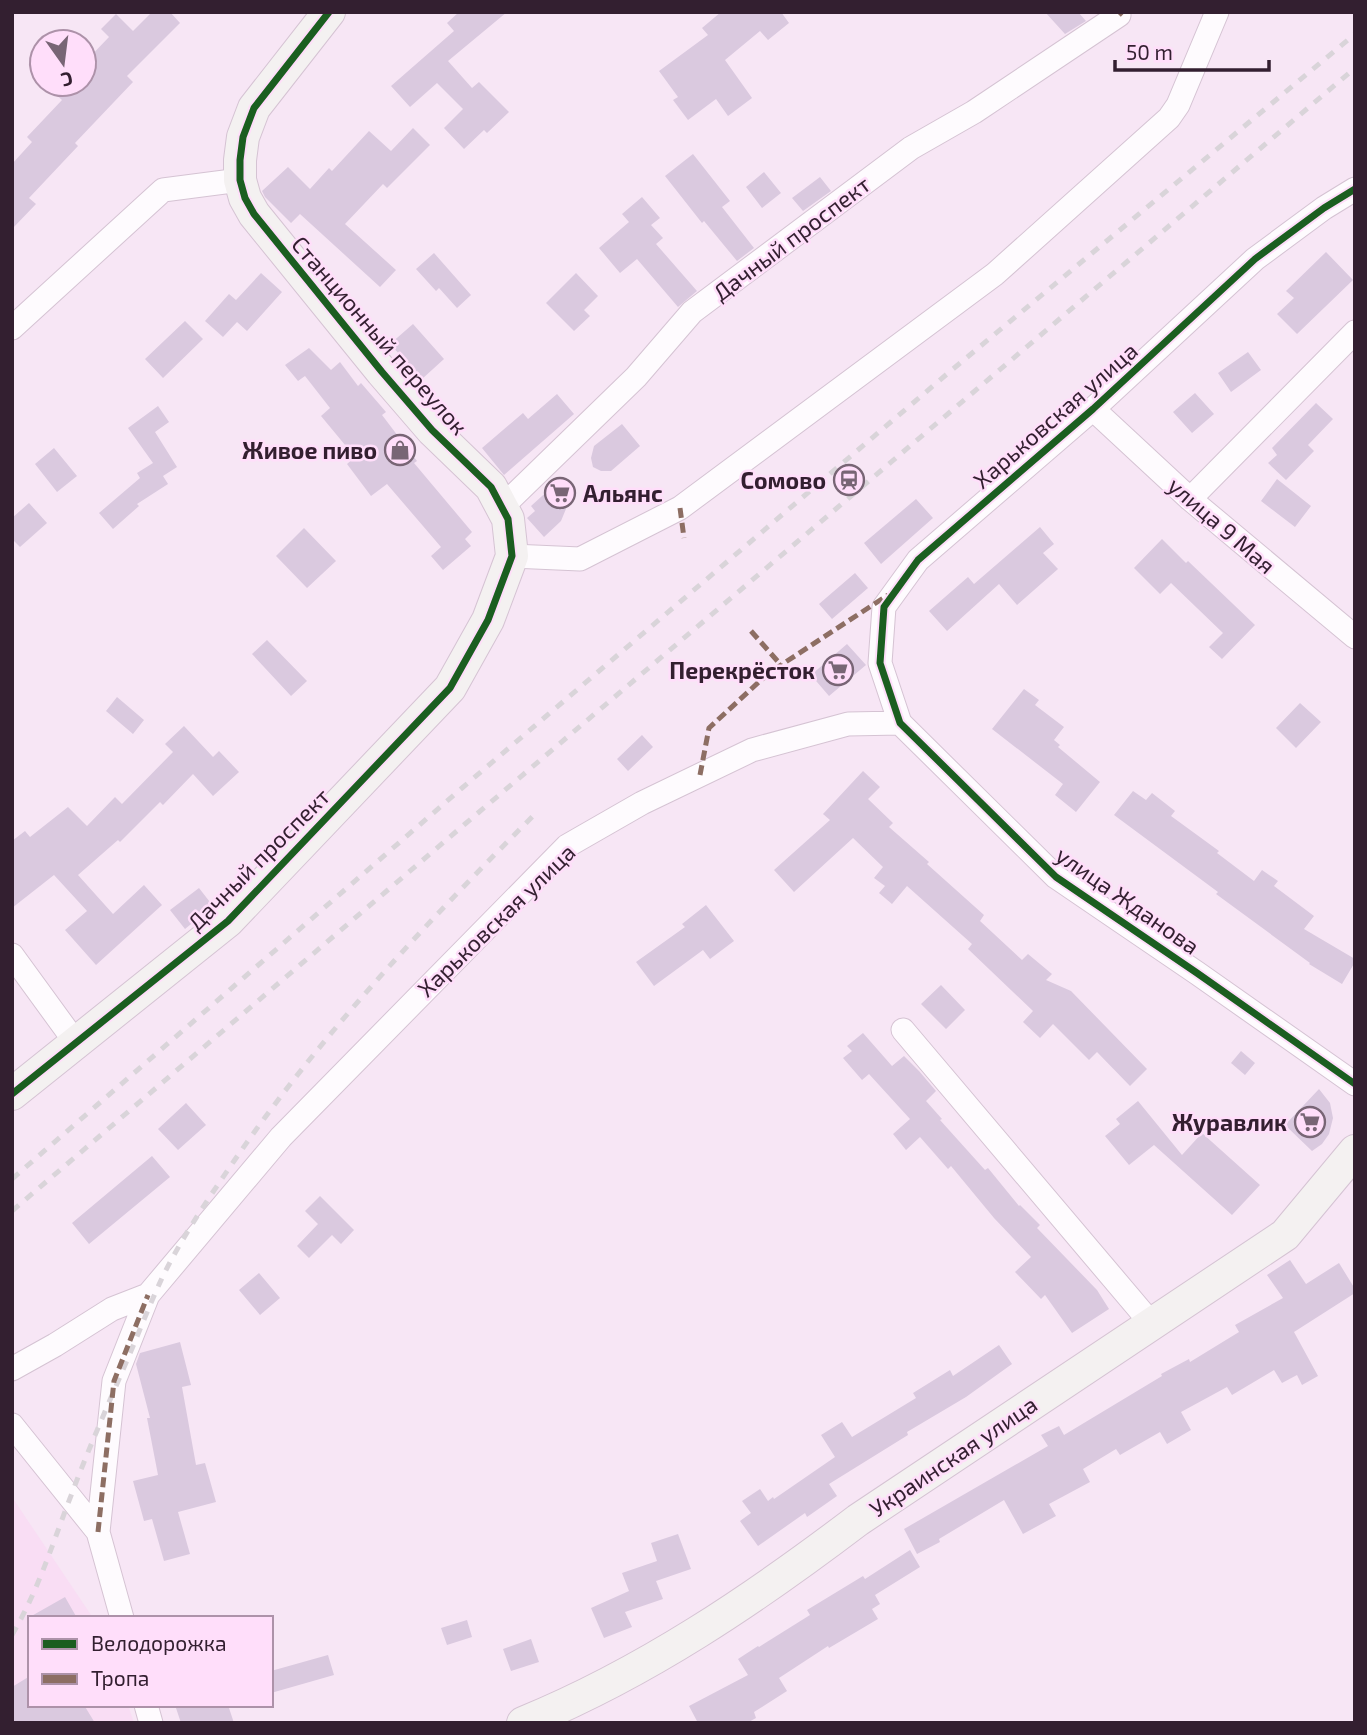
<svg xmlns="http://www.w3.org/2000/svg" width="1367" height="1735" viewBox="0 0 1367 1735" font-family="'Exo 2',sans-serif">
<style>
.built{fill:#f9ddf4}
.building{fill:#dac9df}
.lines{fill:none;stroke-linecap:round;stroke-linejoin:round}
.street-casing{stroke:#d5c3d3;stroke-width:25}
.secondary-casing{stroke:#d5c3d3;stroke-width:34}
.street{stroke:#fefbfe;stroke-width:23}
.secondary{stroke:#f4f1f1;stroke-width:32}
.rail{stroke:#d9d4d9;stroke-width:5;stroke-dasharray:9 9;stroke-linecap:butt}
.quiet{stroke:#8d6e63;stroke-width:5;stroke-dasharray:10 5;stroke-linecap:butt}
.cycleway-casing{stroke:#ffdefa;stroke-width:11}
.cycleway{stroke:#1b5e20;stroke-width:7}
.labels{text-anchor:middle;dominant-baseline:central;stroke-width:5;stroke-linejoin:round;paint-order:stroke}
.street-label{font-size:23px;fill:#331f30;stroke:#ffdefa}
.poi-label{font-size:23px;font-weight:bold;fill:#331f30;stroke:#ffdefa;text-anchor:end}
</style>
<rect width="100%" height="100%" fill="#f7e6f5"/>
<path class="built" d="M12 1497 93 1618H30V1705H128L134 1723H12Z"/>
<path class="building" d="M152 12H170L180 23 127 76 133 82 75 143 78 146 29 198 36 204 12 229V164L32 142 27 137 62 100 44 84H84V63L109 37 101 29 116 14 133 31Z
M459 12H507L448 61 472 88 479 82 509 112 487 133 484 130 464 149 444 128 463 109 437 83 410 107 391 86 454 31 447 23Z
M721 12H781L789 23 768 40 760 31 725 60 752 98 728 116 716 99 688 120 673 100 678 97 659 71 708 35 702 28Z
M1045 12H1078L1086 21 1065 34Z
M413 128 430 145 387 188 383 184 345 224 396 270 380 287 300 214 291 223 265 197 262 191 288 167 310 189 329 168 332 171 369 131 391 151Z
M693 154 730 201 722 207 754 248 737 261 704 221 702 223 665 176Z
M764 172 781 193 762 208 746 187Z
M820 177 831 191 803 211 792 198Z
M642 197 660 218 651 225 663 238 656 244 697 291 678 307 637 259 620 273 599 248 629 222 622 214Z
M1326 252 1353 280 1297 334 1277 314 1294 298 1286 291Z
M434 253 471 295 457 308 439 288 436 291 416 269Z
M261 273 282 292 247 331 237 322 223 337 205 321 229 294 236 300Z
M576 273 598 296 584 310 590 316 574 331 546 303Z
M185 321 203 339 163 378 145 359Z
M413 324 444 359 422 379 390 344Z
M309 348 331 370 340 362 358 386 361 383 386 412 382 415 417 461 414 463 472 532 465 539 471 546 443 570 431 556 441 547 387 484 371 496 347 464 355 457 321 416 330 408 305 376 298 381 285 365Z
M1248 352 1261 370 1231 392 1218 373Z
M1195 393 1214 414 1192 433 1173 412Z
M557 394 574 414 504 475 482 448 523 413 528 419Z
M1316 403 1333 419 1308 445 1314 451 1286 480 1268 463 1277 455 1272 448Z
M158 406 169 422 155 432 177 467 163 476 168 484 137 504 139 506 113 529 99 513 140 478 137 473 153 463 128 428Z
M622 424 640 446 611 471H601L593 467 591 458 594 446Z
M54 448 77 476 57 492 35 464Z
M1277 479 1311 506 1295 527 1261 501Z
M552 487 568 504 561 521 544 537 527 518 535 511 531 506Z
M916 499 933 518 881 564 864 543Z
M29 503 47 523 20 547 12 539V518Z
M1040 527 1054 544 1043 553 1058 569 1017 605 999 584 947 631 929 611 968 577 974 584Z
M304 528 336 561 307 588 276 556Z
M1162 539 1186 563 1188 561 1255 625 1222 659 1209 647 1223 633 1171 583 1160 594 1134 568Z
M855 573 868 588 832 619 819 604Z
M267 640 307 681 291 696 252 654Z
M847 644 866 665 829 696 811 675Z
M1024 689 1039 700 1035 705 1064 727 1054 740 1060 745 1058 747 1100 782 1076 812 1055 795 1063 784 992 729Z
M117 697 144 720 133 734 106 711Z
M1300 703 1321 722 1296 748 1276 728Z
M184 726 213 757 219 751 239 772 213 796 193 774 163 805 160 802 120 842 118 840 78 875 113 914 144 885 162 905 96 965 65 930 87 911 54 875 12 908V841L25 831 30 837 68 807 87 826 115 797 122 804 173 752 165 744Z
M642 735 653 747 628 771 617 759Z
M863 771 880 787 868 799 893 823 889 827 929 862 927 864 984 915 980 921 1022 960 1028 954 1052 974 1046 980 1071 991 1147 1069 1130 1086 1097 1052 1089 1060 1053 1024 1040 1038 1023 1022 1033 1011 968 949 972 944 907 886 892 904 879 893 885 886 874 878 883 867 853 838 794 892 774 870 830 820 823 814Z
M1133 791 1146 800 1152 793 1175 811 1171 816 1219 851 1217 853 1254 881 1262 870 1278 881 1274 886 1314 916 1304 929 1355 959V962L1342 984 1309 964 1310 963 1216 894 1218 892 1114 815Z
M199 888 213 906 185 929 170 910Z
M706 905 734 941 710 959 703 950 654 986 636 962 685 927 682 924Z
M941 985 965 1010 946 1029 921 1004Z
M863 1033 892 1066 904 1056 919 1071 936 1091 926 1101 942 1119 940 1120 985 1170 988 1168 1019 1206 1020 1205 1040 1225 1037 1228 1097 1290 1109 1309 1072 1333 1045 1295 1041 1299 1015 1272 1031 1257 994 1218 951 1166 948 1169 920 1137 906 1150 893 1134 910 1119 869 1074 862 1080 843 1058 852 1051 847 1046Z
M1241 1051 1255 1063 1245 1075 1231 1063Z
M1319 1089 1330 1103 1333 1118 1329 1134 1322 1144 1312 1151 1285 1125Z
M1138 1101 1182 1155 1202 1133 1260 1185 1232 1215 1154 1145 1129 1165 1105 1136 1120 1124 1116 1119Z
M186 1103 206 1125 178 1150 158 1129Z
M152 1156 170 1177 89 1244 72 1223Z
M320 1196 354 1230 341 1244 332 1235 309 1258 297 1246 318 1224 305 1211Z
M1290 1260 1306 1284 1339 1263 1355 1289V1293L1294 1332 1318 1376 1302 1385 1297 1375 1282 1383 1274 1370 1232 1395 1227 1387 1181 1412 1191 1430 1167 1444 1160 1432 1120 1455 1116 1449 1083 1469 1090 1482 1049 1504 1056 1516 1023 1534 1004 1500 939 1539 940 1542 917 1554 904 1529 1048 1446 1041 1435 1059 1426 1064 1435 1162 1376 1161 1374 1189 1359 1190 1362 1239 1332 1235 1325 1283 1298 1267 1275Z
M259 1273 280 1298 260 1315 239 1290Z
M180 1342 191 1385 182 1387 196 1465 205 1463 216 1502 178 1512 190 1554 164 1561 152 1519 144 1521 133 1481 158 1475 147 1418H150L136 1364 140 1353Z
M999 1345 1012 1364 966 1397 907 1432 908 1435 829 1484 837 1496 807 1517 805 1513 758 1546 740 1521 751 1513 742 1501 760 1489 768 1501 773 1497 774 1499 835 1457 821 1435 842 1422 852 1437 916 1398 913 1393 950 1370 953 1376Z
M678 1534 691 1569 656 1581 663 1599 625 1612 632 1627 604 1638 591 1608 629 1591 622 1573 657 1561 651 1543Z
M910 1550 920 1567 875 1595 880 1604 872 1609 878 1619 829 1648 828 1646 779 1678 787 1691 754 1712 756 1718 747 1723H698L689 1706 748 1675 738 1659 758 1646 759 1647 810 1615 807 1610 863 1576 865 1579Z
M65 1597 77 1618H28Z
M467 1620 472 1637 447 1645 441 1628Z
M531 1639 539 1662 511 1671 503 1649Z
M328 1655 334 1675 271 1693V1671Z
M30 1676V1705H84L95 1723H12V1687Z
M175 1705H228L234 1723H181Z"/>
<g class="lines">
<g class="street-casing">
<path id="street" d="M1355 189 1324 208 1255 259 1093 409 918 560 884 607 880 663 900 723 1056 877 1197 973 1355 1084
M12 328 163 190 240 180
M1093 409 1190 499 1355 637
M1190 499 1355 332
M502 507 636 377 692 312 911 148 974 112 1119 15
M512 556 580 559 680 508 995 274 1169 118 1178 105 1217 12
M12 955 76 1043
M903 1030 1151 1323
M12 1369 55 1345 112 1309 148 1295 281 1137 567 846 642 803 752 750 848 724 900 723
M12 1425 98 1532
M122 1618 98 1532 114 1381 148 1295
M146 1705 151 1723"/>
</g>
<g class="secondary-casing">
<path id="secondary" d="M12 1094 228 921 450 688 488 620 512 556 508 519 491 487 432 430 382 372 254 214 245 198 240 180V160L243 137 254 108 329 12
M523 1723C645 1673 754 1599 858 1520L1285 1235 1355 1151"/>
</g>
<use href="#street" class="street"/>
<use href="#secondary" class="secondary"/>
<path class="rail" d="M12 1179 462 788 947 374 1355 34
M12 1211 465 824 1355 68
M12 1635C39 1589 53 1542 72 1493 90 1445 111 1398 131 1351 141 1327 151 1302 162 1278 182 1237 208 1199 234 1161 321 1034 428 921 536 813"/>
<path class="quiet" d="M1119 15 1122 12
M680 508 684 538
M751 631 781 665
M700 775 709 728 761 680 781 665 888 595
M98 1532 114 1381 148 1295"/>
<g class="cycleway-casing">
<path id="cycleway" d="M1355 189 1324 208 1255 259 1093 409 918 560 884 607 880 663 900 723 1056 877 1197 973 1355 1084
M12 1094 228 921 450 688 488 620 512 556 508 519 491 487 432 430 382 372 254 214 245 198 240 180V160L243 137 254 108 329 12"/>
</g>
<use href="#cycleway" class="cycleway"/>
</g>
<defs>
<g id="shop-ring" transform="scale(1.575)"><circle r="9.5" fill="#ffdefa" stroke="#786575" stroke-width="1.5"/><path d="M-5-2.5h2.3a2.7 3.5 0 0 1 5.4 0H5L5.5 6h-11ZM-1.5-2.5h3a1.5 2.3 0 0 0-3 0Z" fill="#786575"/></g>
<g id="station-ring" transform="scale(1.575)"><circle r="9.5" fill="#ffdefa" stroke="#786575" stroke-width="1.5"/><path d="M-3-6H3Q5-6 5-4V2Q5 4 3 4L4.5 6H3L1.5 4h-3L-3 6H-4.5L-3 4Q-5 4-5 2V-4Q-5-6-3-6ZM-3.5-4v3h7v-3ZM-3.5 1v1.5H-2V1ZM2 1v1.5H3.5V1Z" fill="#786575"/></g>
<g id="supermarket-ring" transform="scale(1.575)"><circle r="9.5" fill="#ffdefa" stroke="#786575" stroke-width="1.5"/><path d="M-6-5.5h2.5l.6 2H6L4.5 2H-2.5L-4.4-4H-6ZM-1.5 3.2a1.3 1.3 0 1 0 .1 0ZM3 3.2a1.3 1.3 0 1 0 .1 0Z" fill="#786575"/></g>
</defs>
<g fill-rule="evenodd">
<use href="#shop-ring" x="400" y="450"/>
<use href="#station-ring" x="849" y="480"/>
<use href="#supermarket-ring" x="560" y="493"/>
<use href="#supermarket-ring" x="838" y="670"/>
<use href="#supermarket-ring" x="1310" y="1122"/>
</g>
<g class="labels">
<g class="street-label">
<text transform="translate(791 238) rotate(-37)">Дачный проспект</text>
<text transform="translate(380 335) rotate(49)">Станционный переулок</text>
<text transform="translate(1055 415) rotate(-41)">Харьковская улица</text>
<text transform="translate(1222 525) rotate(41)">улица 9 Мая</text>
<text transform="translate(258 859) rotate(-45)">Дачный проспект</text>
<text transform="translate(1128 900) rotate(35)">улица Жданова</text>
<text transform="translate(496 920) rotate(-44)">Харьковская улица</text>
<text transform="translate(953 1456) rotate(-34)">Украинская улица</text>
</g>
<g class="poi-label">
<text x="377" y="450">Живое пиво</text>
<text x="826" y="480">Сомово</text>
<text x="583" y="493" text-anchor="start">Альянс</text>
<text x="815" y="670">Перекрёсток</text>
<text x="1287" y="1122">Журавлик</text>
</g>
</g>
<rect width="1367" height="1735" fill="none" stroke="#331f30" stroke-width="28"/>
<rect x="28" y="1616" width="245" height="91" fill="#ffdefa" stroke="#ad92a9" stroke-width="2"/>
<rect x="42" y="1639" width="35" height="10" fill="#1b5e20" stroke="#ad92a9" stroke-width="2"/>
<text x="91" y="1651" font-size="21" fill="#331f30">Велодорожка</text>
<rect x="42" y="1674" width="35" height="10" fill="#8d6e63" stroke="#ad92a9" stroke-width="2"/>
<text x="91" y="1686" font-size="21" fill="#331f30">Тропа</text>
<g transform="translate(63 63) rotate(166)"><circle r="33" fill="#ffdefa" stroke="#ad92a9" stroke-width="2"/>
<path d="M0-5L12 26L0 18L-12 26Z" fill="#786575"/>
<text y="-10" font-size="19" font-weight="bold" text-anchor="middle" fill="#331f30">С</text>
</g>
<path d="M1115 60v10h154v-10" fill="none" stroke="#331f30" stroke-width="3.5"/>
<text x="1126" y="60" font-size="21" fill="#331f30" stroke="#ffdefa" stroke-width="5" paint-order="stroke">50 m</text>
</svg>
